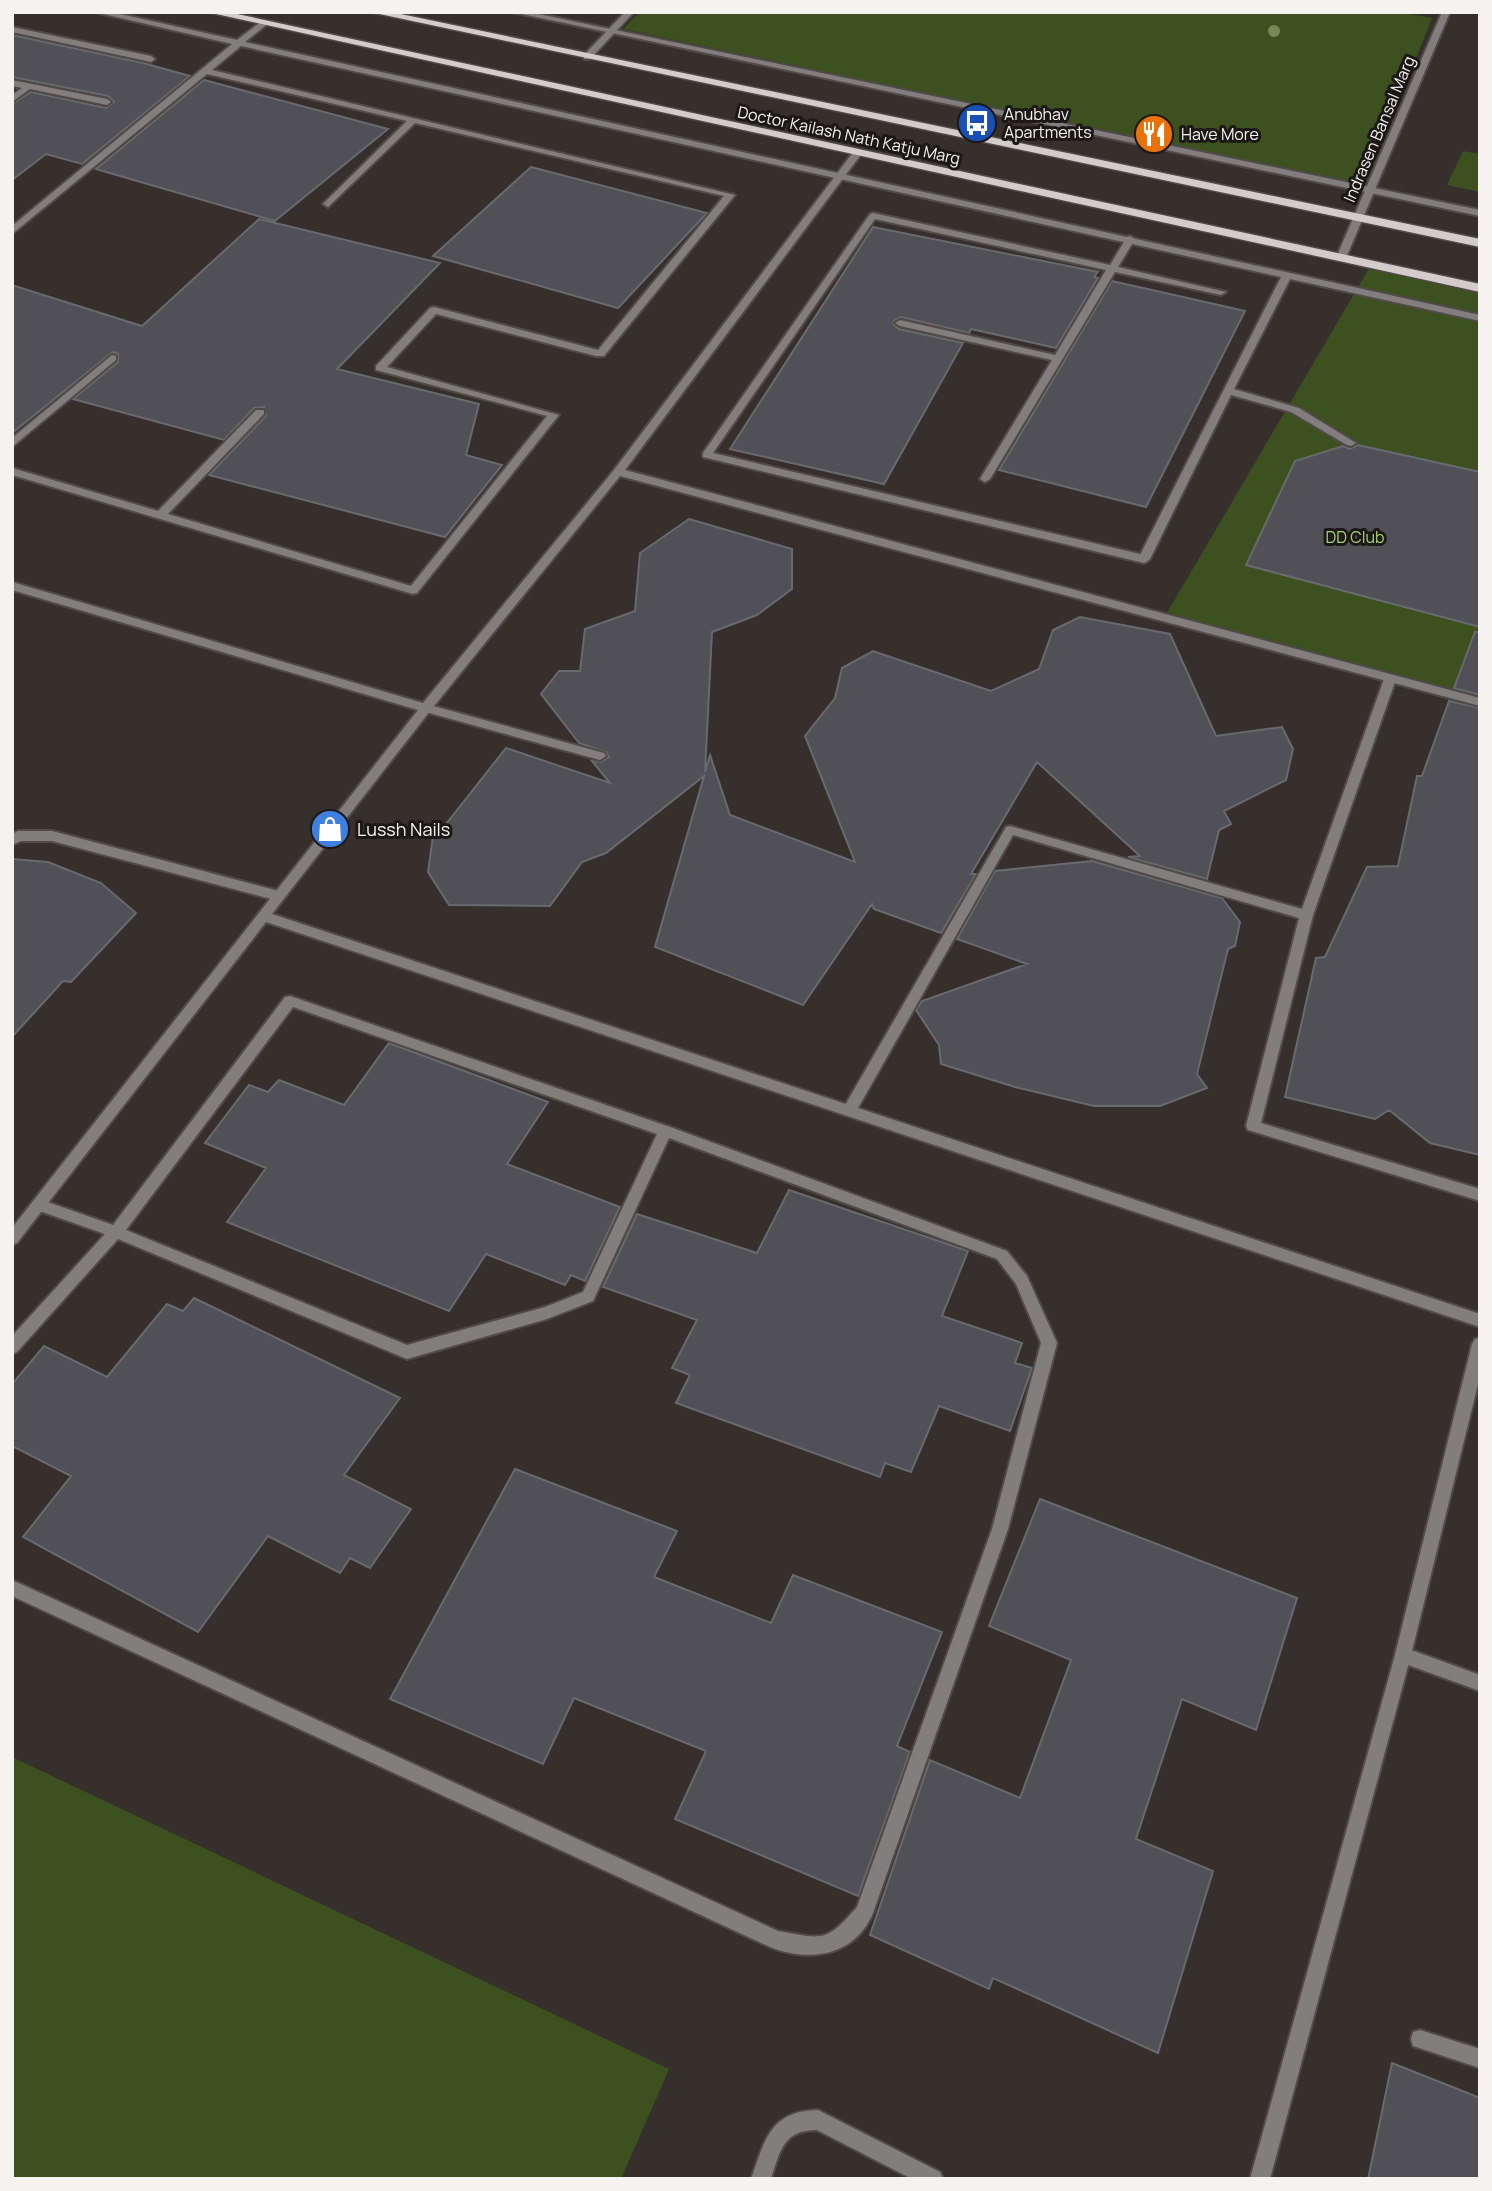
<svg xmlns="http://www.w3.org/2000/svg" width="1492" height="2191" viewBox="0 0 1492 2191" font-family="Manrope,sans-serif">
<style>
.green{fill:#3c511f}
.building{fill:#505056;stroke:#696970;stroke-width:2}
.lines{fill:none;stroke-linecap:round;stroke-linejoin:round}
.lane-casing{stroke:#514a47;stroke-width:4}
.street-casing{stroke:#514a47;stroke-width:4}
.primary-casing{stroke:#514a47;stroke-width:3}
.lane{fill:#827e7e;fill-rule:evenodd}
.street{fill:#827e7e;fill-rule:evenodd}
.primary{fill:#d3cbcc;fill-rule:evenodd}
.tree{fill:#758a52}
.labels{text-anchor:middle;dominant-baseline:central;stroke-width:6;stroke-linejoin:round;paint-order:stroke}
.far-poi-label{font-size:16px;fill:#f6f2ef;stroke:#1b1817;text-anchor:start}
.far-street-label{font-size:16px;fill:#f6f2ef;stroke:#1b1817}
.far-park-label{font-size:16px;fill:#a8d472;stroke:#1b1817}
.poi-label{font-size:18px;fill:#f6f2ef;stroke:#1b1817;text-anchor:start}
</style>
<rect width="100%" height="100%" fill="#362f2c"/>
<path class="green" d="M640 12H1399L1432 18 1365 187 623 29Z
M1463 151 1480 154V192L1447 185Z
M1371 265 1480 288V699L1164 618Z
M12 1757 669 2069 621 2179H12Z"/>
<path class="building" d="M12 35 143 63 190 76 82 164 46 154 12 180V104L31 92 106 108 114 102 108 96 12 77Z
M204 80 388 129 275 221 96 169Z
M531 167 707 213 618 308 433 256Z
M259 219 440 263 337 369 479 404 466 455 502 465 445 537 209 475 266 416 264 407 254 408 224 440 73 399 118 362V354L113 352 12 433V285L142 326Z
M873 227 1098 272 1094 277 1098 278 1056 348 971 329 969 333 901 317 894 321 893 324 899 329 963 343 884 484 730 449Z
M1112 281 1245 311 1146 507 999 470Z
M1358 445 1480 472V627L1246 565 1295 461 1343 446 1350 449Z
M689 519 792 549V589L757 615 712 632 705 772 710 755 730 815 855 862 805 736 835 698 842 668 873 651 991 691 1039 669 1053 630 1080 617 1170 634 1216 736 1282 727 1293 749 1286 780 1224 811 1231 824 1219 830 1207 879 1128 857 1140 856 1037 762 971 874H976L941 933 874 909 872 904 803 1005 655 947 704 776 606 853 582 862 550 906 449 905 428 872 434 829 446 824 506 748 610 783 592 761 601 762 609 757 606 752 579 743 541 694 559 671H580L585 629 635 611 640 553Z
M1475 632H1480V695L1454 688Z
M1449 701 1480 708V1155L1430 1143 1389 1110 1375 1119 1285 1097 1316 958 1325 957 1367 867 1398 866 1417 776H1422Z
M12 859 48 862 101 883 136 913 71 982 63 981 12 1037Z
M1092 861 1222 898 1240 922 1235 946 1228 949 1197 1074 1207 1088 1160 1106H1094L1015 1087 941 1064 939 1045 916 1010 922 1001 1027 964 957 939 995 871Z
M389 1043 548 1102 507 1164 620 1207 585 1281 571 1275 565 1285 486 1254 449 1311 227 1222 266 1168 205 1143 249 1085 268 1092 279 1080 344 1105Z
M789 1190 968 1251 942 1316 1022 1343 1015 1363 1032 1368 1010 1431 939 1406 911 1472 885 1463 880 1477 676 1403 690 1375 672 1368 697 1320 603 1287 637 1214 757 1253Z
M194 1298 400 1398 344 1475 411 1509 370 1568 350 1558 340 1573 268 1536 198 1632 23 1537 71 1476 12 1446V1384L44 1346 107 1377 167 1304 183 1311Z
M515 1469 677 1531 654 1577 771 1623 793 1575 942 1632 897 1746 910 1752 858 1896 675 1819 706 1751 574 1698 543 1764 390 1699Z
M1040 1499 1297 1598 1256 1730 1182 1699 1136 1839 1213 1871 1158 2053 993 1978 989 1989 870 1935 930 1760 1020 1798 1071 1660 989 1626Z
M1392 2063 1480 2098V2179H1368Z"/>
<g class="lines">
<g class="lane-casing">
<path id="lane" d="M95 12H111L237 40 263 20 267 23 266 25 245 42 1480 315V321L1290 279 1234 389 1299 408 1356 443 1351 446 1347 445 1291 412 1231 395 1150 559 1144 563 1138 559 1281 277 241 46 212 70 735 195 604 356H596L436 314 387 367 559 415 417 593 413 594 12 475V468L158 511 256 410H264V414L168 514 411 586 547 416 376 370V366L430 308 434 307 598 350 724 196 415 123 328 207 323 204 325 202 407 121 207 74 12 234V226L232 44Z
M512 12H529L1480 210V216Z
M12 27 151 56 155 59 151 62 12 32Z
M12 80 107 99 111 102 107 105 30 89 12 102V95L22 88 12 86Z
M112 355 116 356V360L12 447V438Z
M1390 675 1396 679 1313 915 1261 1123 1480 1189V1201L1248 1130 1246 1126 1299 918 1013 835 854 1115H844L842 1111 844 1107 1006 827 1010 826 1302 909 1384 679Z
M426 704 604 753 606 756 600 760 422 711 420 708 422 705Z
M18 831H52L279 891 285 896 279 901 52 841H21L12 845V834Z
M290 996 670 1127 1007 1251 1027 1276 1057 1343 1008 1529 873 1913C855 1956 810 1963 770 1947L12 1596V1580L778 1931C823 1939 826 1943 857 1907L992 1529 1041 1343 1016 1284 997 1259 669 1138 593 1301 547 1319 407 1359 118 1239 17 1352 12 1354V1336L105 1234 34 1209 32 1205 34 1201 39 1199 113 1225 285 997ZM293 1007 657 1134 583 1292 545 1307 407 1345 126 1230Z
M1403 1647 1480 1675V1691L1397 1661 1395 1655 1397 1649Z
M1420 2030 1480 2049V2068L1413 2046 1411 2039 1413 2032Z"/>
</g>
<g class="street-casing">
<path id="street" d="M625 12H634L590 59H584V55Z
M1442 12H1450L1346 258 1338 260 1336 258Z
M854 151 862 153 625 470 1480 698V706L620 476 430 711 272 914 1480 1314V1327L266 922 17 1243 12 1245V1228L418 710 12 590V582L423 703 614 470Z
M873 213 1110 265 1127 237 1130 236 1135 239 1118 267 1226 292 1221 295 1115 272 990 479 985 482 980 479 1052 360 900 326 895 323 900 320 1055 355 1106 270 875 219 713 453 1144 555 1148 557V561L1144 563 703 457V453L870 214Z
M1480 1338V1376L1411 1655 1270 2179H1250L1395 1655 1472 1344 1475 1339Z
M818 2110 940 2172 943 2179H912L817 2130C783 2130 780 2151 771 2179H751C765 2140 770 2111 818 2110Z"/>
</g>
<g class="primary-casing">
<path id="primary" d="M207 12H228L1480 284V292Z
M370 12H391L1480 239V247Z"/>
</g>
<use href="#lane" class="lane"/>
<use href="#street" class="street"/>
<use href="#primary" class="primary"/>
</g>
<circle class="tree" cx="1274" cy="31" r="6"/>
<defs>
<g id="bus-disc" transform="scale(2.0125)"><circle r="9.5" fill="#1a4fb4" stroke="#1b1817"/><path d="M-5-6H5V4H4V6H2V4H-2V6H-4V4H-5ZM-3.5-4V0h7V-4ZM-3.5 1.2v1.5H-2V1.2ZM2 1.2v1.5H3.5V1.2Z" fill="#fff"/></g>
<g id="restaurant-disc" transform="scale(2.0125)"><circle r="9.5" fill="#e8710a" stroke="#1b1817"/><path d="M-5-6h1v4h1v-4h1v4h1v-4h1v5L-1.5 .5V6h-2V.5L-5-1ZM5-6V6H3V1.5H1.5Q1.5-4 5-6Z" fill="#fff"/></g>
<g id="shop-disc" transform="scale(2.0125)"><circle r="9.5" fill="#3f7fe0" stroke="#1b1817"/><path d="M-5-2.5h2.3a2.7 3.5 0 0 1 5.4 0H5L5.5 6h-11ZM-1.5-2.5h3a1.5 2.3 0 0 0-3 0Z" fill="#fff"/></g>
</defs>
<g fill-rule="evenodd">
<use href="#bus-disc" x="977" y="123"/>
<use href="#restaurant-disc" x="1154" y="134"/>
<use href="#shop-disc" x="330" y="829"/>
</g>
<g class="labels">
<g class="far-poi-label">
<text x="1004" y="114">Anubhav<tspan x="1004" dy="18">Apartments</tspan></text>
<text x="1181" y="134">Have More</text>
</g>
<g class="far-street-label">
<text transform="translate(1379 129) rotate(-67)">Indrasen Bansal Marg</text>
<text transform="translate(849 135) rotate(12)">Doctor Kailash Nath Katju Marg</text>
</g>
<g class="far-park-label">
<text x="1355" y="537">DD Club</text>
</g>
<g class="poi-label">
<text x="357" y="829">Lussh Nails</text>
</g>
</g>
<rect width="1492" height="2191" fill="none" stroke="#f6f2ef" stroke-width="28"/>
</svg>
